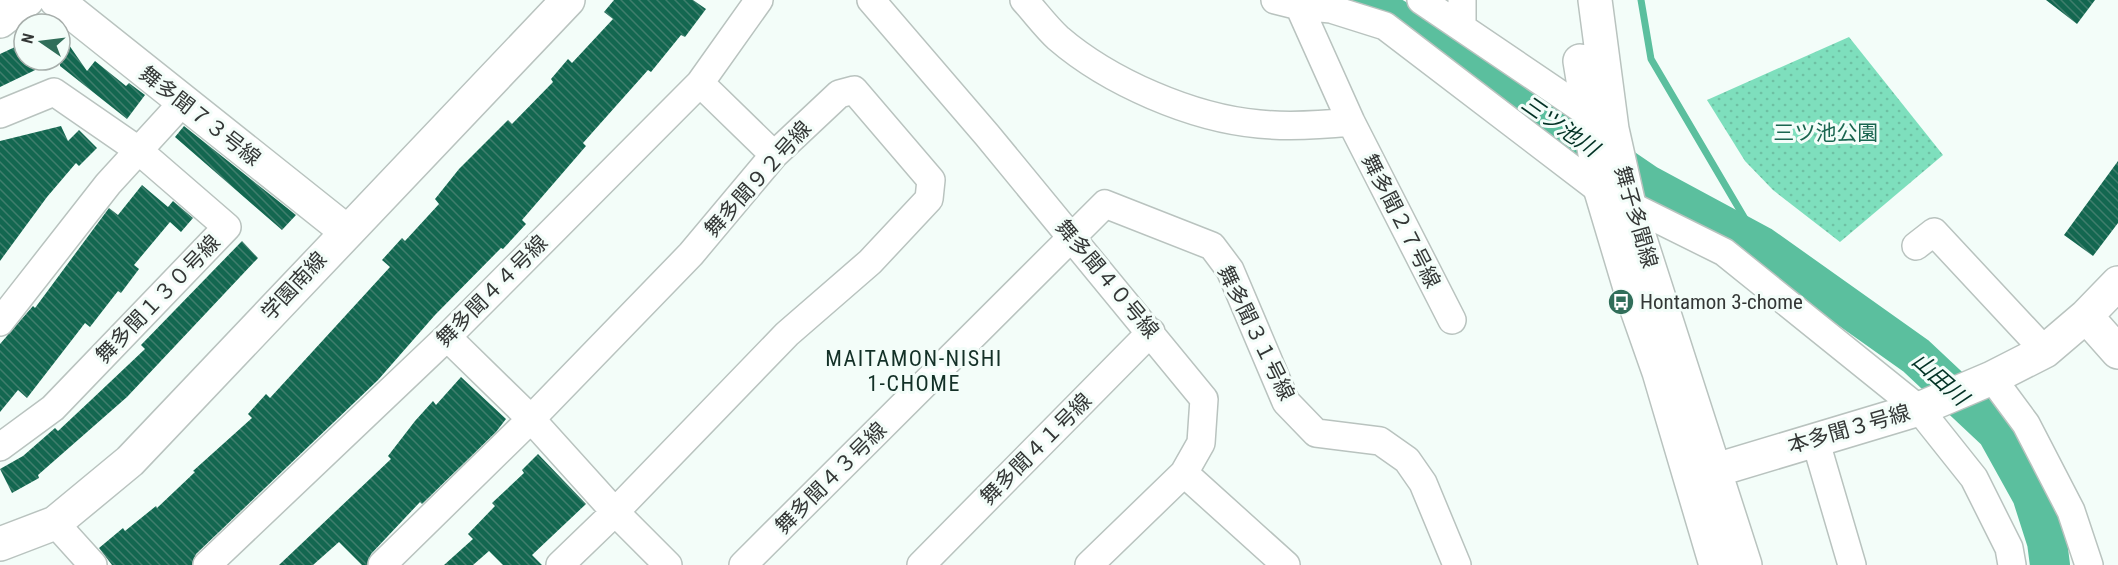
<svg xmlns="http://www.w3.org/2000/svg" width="2118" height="565" viewBox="0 0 2118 565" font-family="'Roboto Condensed','Noto Sans JP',sans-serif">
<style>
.park{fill:url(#park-dots)}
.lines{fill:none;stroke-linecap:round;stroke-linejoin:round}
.stream{stroke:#5bbf9e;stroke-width:7}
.river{stroke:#5bbf9e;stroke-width:40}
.building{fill:url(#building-back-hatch)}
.minor-casing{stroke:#b9c3bf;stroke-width:30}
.tertiary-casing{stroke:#b9c3bf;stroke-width:36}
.minor{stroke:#fff;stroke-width:27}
.tertiary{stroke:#fff;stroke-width:33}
.labels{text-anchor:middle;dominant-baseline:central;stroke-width:6;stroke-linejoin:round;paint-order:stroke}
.street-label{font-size:21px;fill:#343736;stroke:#f3fdf9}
.park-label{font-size:21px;fill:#1a6650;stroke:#f3fdf9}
.poi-label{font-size:21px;fill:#343736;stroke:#f3fdf9;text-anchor:start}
.water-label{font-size:22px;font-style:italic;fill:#023225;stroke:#f3fdf9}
.neighbourhood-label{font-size:22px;letter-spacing:1.5px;fill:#133027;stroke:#f3fdf9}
</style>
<defs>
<pattern id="park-dots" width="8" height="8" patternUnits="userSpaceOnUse" patternTransform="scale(1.5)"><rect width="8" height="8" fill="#7edfbd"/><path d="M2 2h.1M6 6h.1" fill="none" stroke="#6ec0a3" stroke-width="1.8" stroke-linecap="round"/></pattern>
<pattern id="building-back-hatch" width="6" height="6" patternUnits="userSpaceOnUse" patternTransform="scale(1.5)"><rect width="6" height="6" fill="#136750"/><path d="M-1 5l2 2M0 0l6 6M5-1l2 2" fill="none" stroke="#3f7e6d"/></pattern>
</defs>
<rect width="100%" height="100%" fill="#f3fdf9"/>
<path class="park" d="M1849 37 1943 155 1840 242 1773 190 1745 161 1707 100Z"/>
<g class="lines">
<path class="stream" d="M1641 0 1651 59 1761 246"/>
<path class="river" d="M1363 0 1457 55 1646 184 1761 246 1916 356 1997 432 2032 495 2047 542 2050 565"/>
</g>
<path class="building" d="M614 0H693L706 9 685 37 681 35 651 72 648 70 583 143 586 146 522 220 526 224 503 249 501 248 435 315 378 380 196 554 192 565H112L99 548 123 528 125 531 156 506 157 508 195 472 193 471 252 418 248 414 266 394 270 398 390 267 382 260 402 238 405 241 439 204 435 199 459 169 508 120 512 124 553 82 551 79 568 59 572 63 613 19 604 12Z
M2046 0H2095L2077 24Z
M60 32 87 71 95 61 126 86 129 83 145 95 127 119 60 66Z
M15 47 21 60H56L0 87V54Z
M61 126 68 141 79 130 97 148 79 166 76 163 47 197 0 261V141Z
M184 126 296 215 282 230 175 137Z
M2118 161V223L2093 256 2064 235Z
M142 185 168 207 173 201 193 218 181 232 170 222 134 265 139 269 121 293 118 291 90 327 85 323 27 398 18 390 0 412V344L33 306 35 308 109 208 118 215Z
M242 241 258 258 127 397 38 475 39 478 12 493 0 469 23 456 55 428 58 431 90 401 145 349 141 345Z
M461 377 506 419 496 432 422 504 420 502 371 554 367 565H362L339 542 313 565H279L391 459 388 456 415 421 433 401 436 405Z
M538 454 586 504 532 555 542 565H503L489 551 473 565H444L473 539 468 534 495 506 492 503 524 473 522 470Z"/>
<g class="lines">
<g class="minor-casing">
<path id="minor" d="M871 0 987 135 1204 399 1201 443 1184 473 1089 565
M1024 0C1035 12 1046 27 1058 38 1109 82 1192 118 1259 124 1289 127 1321 125 1351 122
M1275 0 1299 6 1351 122 1452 320
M1421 0 1601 122
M1299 6 1331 9 1385 26 1601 191 1724 252 1919 409 1974 478 2009 548 2012 565
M1462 27V0
M700 83 774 155
M0 114 54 92 138 150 227 227 53 408 0 447
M1916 246 1934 232 2045 351
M0 322 108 184 182 103
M447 337 531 419 615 512 668 565
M1992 378 2026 424 2071 511 2089 565
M1815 439 1852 565
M1184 473 1286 565
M55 523 93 565
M207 565 447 337 700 83 759 0
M382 565 531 419 691 254 774 155 839 94 854 90 931 180 929 199 870 262 787 334 615 512 560 565
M743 565 1105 204 1212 246 1230 270 1286 402 1316 433 1380 441 1407 460 1423 483 1457 565
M921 565 1151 332"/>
</g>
<g class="tertiary-casing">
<path id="tertiary" d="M56 0 346 231
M1595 0 1612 129 1629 205 1745 565
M0 21 27 0
M1580 61 1601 191 1633 298 1659 372 1716 565
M2086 316 2118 352
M1696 476 1919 409 1992 378 2045 351 2086 316 2118 283
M0 544 55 523 130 461 568 0"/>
</g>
<use href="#minor" class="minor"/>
<use href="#tertiary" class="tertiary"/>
</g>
<defs>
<g id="bus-disc" transform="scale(1.35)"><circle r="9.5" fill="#316e5a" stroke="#f3fdf9"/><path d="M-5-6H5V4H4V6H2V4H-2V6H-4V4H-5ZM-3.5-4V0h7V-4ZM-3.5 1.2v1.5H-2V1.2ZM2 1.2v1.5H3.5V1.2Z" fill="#fff"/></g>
</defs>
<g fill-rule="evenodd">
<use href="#bus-disc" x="1621" y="302"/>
</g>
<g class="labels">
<g class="street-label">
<text transform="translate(200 116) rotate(38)">舞多聞７３号線</text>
<text transform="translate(758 179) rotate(-48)">舞多聞９２号線</text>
<text transform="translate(1636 217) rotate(74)">舞子多聞線</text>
<text transform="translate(1401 221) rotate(63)">舞多聞２７号線</text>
<text transform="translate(1107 279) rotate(50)">舞多聞４０号線</text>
<text transform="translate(294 286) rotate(-47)">学園南線</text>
<text transform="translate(492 291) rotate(-45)">舞多聞４４号線</text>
<text transform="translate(158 299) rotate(-46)">舞多聞１３０号線</text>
<text transform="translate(1256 333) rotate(64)">舞多聞３１号線</text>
<text transform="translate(1849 429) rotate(-16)">本多聞３号線</text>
<text transform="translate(1036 449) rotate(-45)">舞多聞４１号線</text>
<text transform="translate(831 478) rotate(-45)">舞多聞４３号線</text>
</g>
<g class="park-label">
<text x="1826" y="133">三ツ池公園</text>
</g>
<g class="poi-label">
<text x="1640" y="302">Hontamon 3-chome</text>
</g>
<g class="water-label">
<text transform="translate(1560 126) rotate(35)">三ツ池川</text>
<text transform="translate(1940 379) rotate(42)">山田川</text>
</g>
<g class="neighbourhood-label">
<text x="914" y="358">MAITAMON-NISHI<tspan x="914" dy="25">1-CHOME</tspan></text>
</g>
</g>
<g transform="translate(42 42) rotate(284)"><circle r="28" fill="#f3fdf9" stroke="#a7aeab" stroke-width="1.5"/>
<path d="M0-4.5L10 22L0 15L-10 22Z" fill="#316e5a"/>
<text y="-9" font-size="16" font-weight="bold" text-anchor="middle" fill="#343736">N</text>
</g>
</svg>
